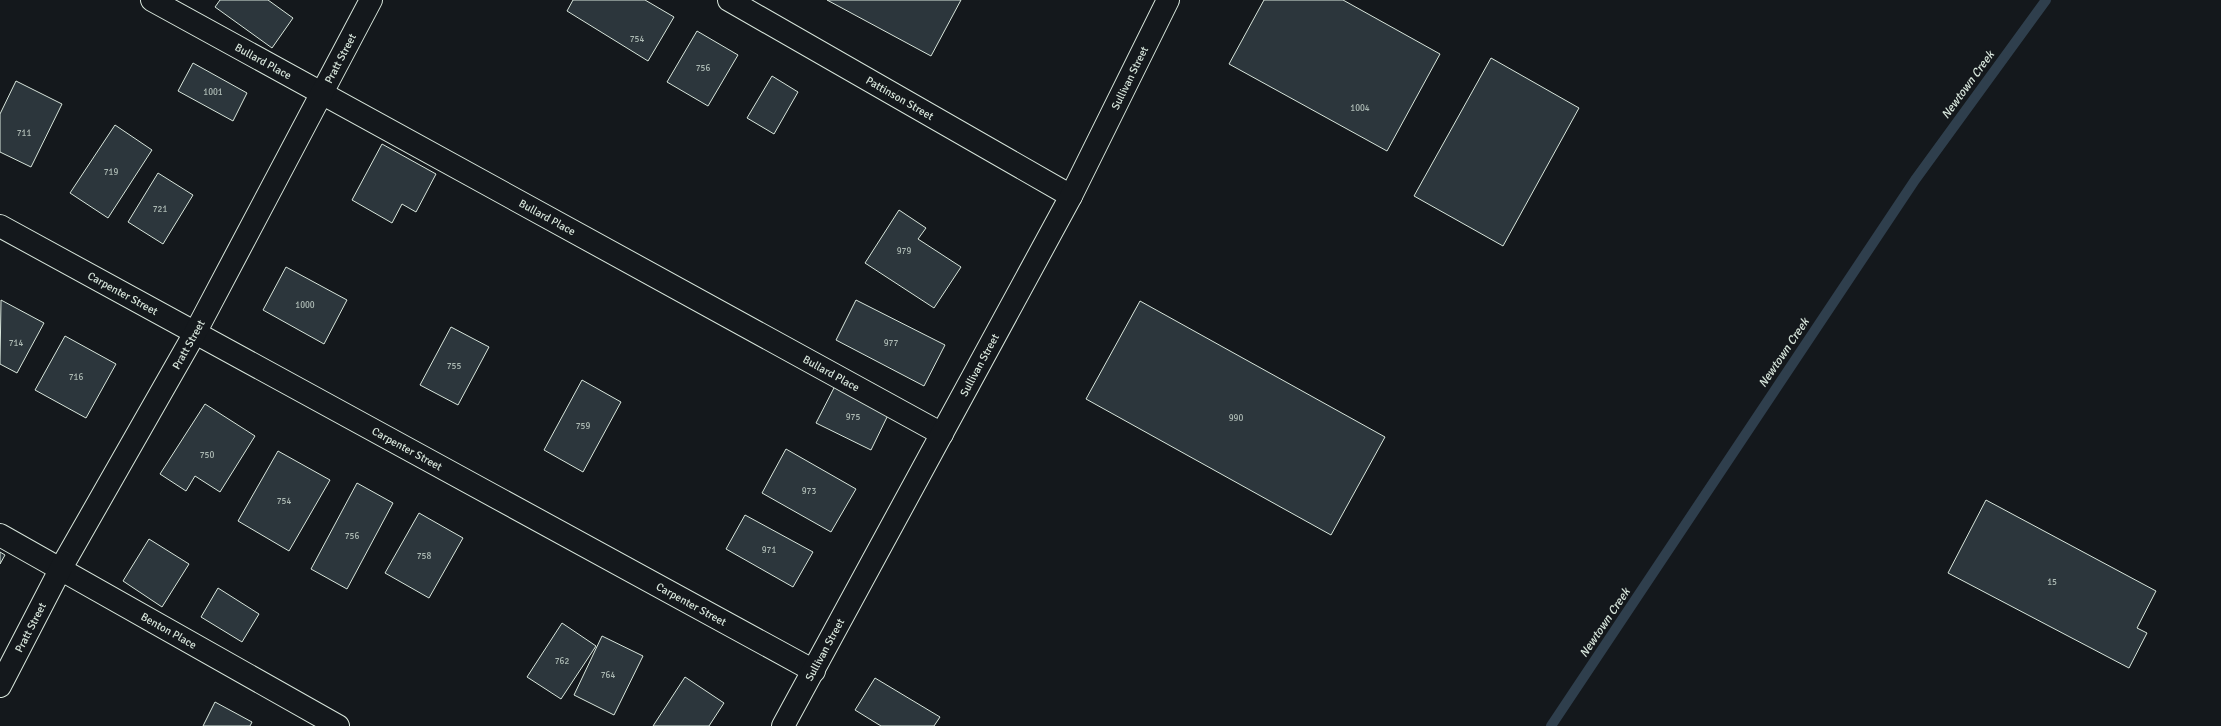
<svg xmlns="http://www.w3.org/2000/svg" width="2221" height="726" viewBox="0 0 2221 726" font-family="Signika,sans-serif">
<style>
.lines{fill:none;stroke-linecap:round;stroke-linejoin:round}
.stream{stroke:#2f3f4d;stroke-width:10}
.building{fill:#2c363c;stroke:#d8e6dc}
.minor-casing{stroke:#d8e6dc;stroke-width:24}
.minor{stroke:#14181c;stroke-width:22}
.labels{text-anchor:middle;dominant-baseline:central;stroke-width:3;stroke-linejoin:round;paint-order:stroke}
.number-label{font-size:9px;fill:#adbab4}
.street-label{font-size:11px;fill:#d8e6dc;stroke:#14181c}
.water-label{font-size:12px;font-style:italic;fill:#d8e6dc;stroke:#14181c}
</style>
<rect width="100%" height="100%" fill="#14181c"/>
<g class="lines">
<path class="stream" d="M1551 726 1915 180 2046 0"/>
</g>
<path class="building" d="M220 0H268L293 18 272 48 215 7Z
M573 0H645L674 17 648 61 567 11Z
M827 0H961L931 56Z
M1264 0H1343L1440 54 1387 151 1229 64Z
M697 31 738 55 708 106 667 82Z
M1491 58 1579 108 1503 246 1414 196Z
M193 63 247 93 233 121 178 91Z
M772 76 798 92 774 134 747 118Z
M16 81 62 104 31 167 0 152V114Z
M115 125 152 150 108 218 70 193Z
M382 144 436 174 416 212 402 204 392 223 352 200Z
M158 173 193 195 163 244 128 222Z
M899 210 926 228 918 239 961 267 934 308 865 263Z
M286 267 347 300 324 344 263 310Z
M1 300 44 323 17 373 0 364Z
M856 300 945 345 924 386 836 340Z
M1140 301 1385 437 1331 535 1086 399Z
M451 327 489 347 458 405 420 385Z
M65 336 116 364 86 418 35 390Z
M582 380 621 402 583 472 544 450Z
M836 384 890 411 871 450 816 423Z
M205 404 255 436 220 492 195 476 186 491 160 474Z
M786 449 856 489 831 532 762 493Z
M278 451 330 480 289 551 238 521Z
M357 483 393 503 347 589 311 569Z
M1986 500 2156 591 2137 628 2147 633 2129 668 1948 573Z
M419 513 463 538 429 598 385 573Z
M745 515 813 552 793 587 726 549Z
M149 539 189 564 162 607 123 581Z
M0 552 5 555 0 564Z
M218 588 259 614 242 642 201 617Z
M562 623 596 646 561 699 527 677Z
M602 636 643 656 614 715 574 695Z
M685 677 724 703 709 726H653Z
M875 678 940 717 934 726H881L855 710Z
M215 702 252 722 250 726H203Z"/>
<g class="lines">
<g class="minor-casing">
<g id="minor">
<path id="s1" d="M152 0 942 434"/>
<path id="s2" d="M729 0 1071 196"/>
<path id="s3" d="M0 226 814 671"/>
<path id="s4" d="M0 535 338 726"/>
<path id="s5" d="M0 686 61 568 195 333 371 0"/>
<path id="s6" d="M783 726 1071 196 1168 0"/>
</g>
</g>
<use href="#minor" class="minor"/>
</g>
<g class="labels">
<g class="number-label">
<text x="637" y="39">754</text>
<text x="703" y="68">756</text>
<text x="213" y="92">1001</text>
<text x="1360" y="108">1004</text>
<text x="24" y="133">711</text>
<text x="111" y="172">719</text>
<text x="160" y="209">721</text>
<text x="904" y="251">979</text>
<text x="305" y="305">1000</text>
<text x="16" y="343">714</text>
<text x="891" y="343">977</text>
<text x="454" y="366">755</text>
<text x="76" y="377">716</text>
<text x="853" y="417">975</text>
<text x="1236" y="418">990</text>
<text x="583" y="426">759</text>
<text x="207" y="455">750</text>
<text x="809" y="491">973</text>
<text x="284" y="501">754</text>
<text x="352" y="536">756</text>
<text x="769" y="550">971</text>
<text x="424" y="556">758</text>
<text x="2052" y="582">15</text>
<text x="562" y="661">762</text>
<text x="608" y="675">764</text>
</g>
<g class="street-label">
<text stroke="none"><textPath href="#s5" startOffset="714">Pratt Street</textPath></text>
<text stroke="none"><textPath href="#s1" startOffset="127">Bullard Place</textPath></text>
<text stroke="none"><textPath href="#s6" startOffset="735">Sullivan Street</textPath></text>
<text stroke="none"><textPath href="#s2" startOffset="197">Pattinson Street</textPath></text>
<text stroke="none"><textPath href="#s1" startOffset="451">Bullard Place</textPath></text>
<text stroke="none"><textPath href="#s3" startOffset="140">Carpenter Street</textPath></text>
<text stroke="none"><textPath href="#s5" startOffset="390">Pratt Street</textPath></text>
<text stroke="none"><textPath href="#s6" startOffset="411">Sullivan Street</textPath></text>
<text stroke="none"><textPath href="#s1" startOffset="775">Bullard Place</textPath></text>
<text stroke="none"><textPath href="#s3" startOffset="464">Carpenter Street</textPath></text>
<text stroke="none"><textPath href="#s3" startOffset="788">Carpenter Street</textPath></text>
<text stroke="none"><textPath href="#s5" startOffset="66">Pratt Street</textPath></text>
<text stroke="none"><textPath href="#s4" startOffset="194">Benton Place</textPath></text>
<text stroke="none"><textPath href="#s6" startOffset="87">Sullivan Street</textPath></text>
</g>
<g class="water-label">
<text transform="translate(1968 85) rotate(-54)">Newtown Creek</text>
<text transform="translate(1784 353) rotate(-56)">Newtown Creek</text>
<text transform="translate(1605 623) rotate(-56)">Newtown Creek</text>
</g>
</g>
</svg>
